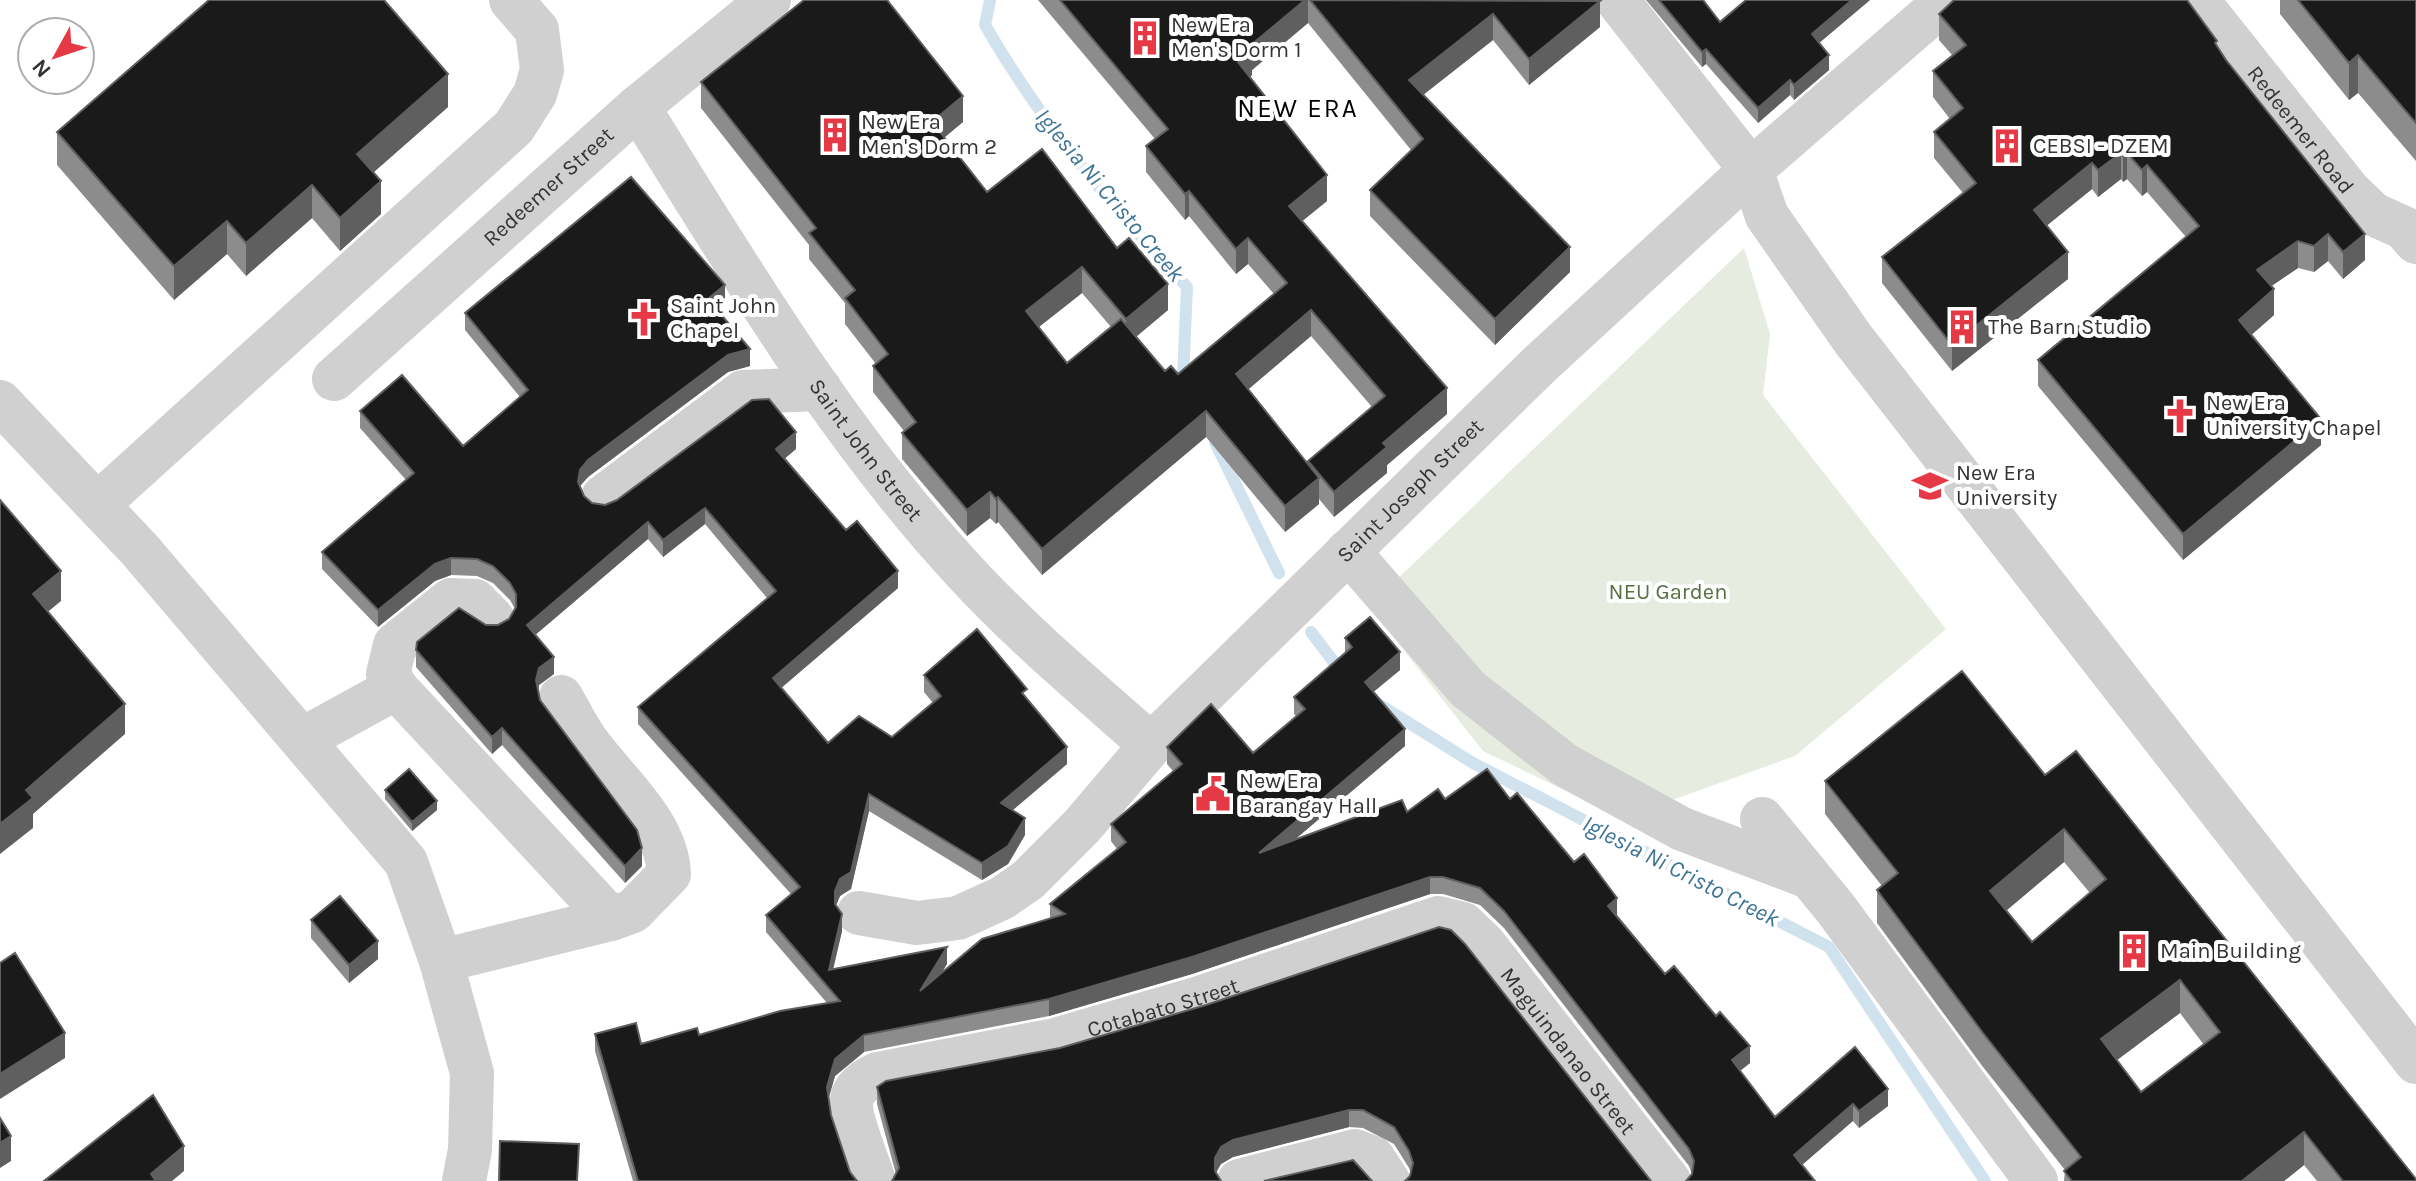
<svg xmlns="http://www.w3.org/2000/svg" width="2416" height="1181" viewBox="0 0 2416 1181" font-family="Karla,sans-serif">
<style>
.green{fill:#e6ecdf}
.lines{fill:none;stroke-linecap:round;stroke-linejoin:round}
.stream{stroke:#cfe2ee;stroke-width:12}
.minor{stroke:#d0d0d0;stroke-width:44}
.wall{fill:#8c8c8c;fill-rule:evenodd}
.shaded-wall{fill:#5f5f5f}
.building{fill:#1a1a1a;stroke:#5f5f5f;stroke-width:2;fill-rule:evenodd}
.labels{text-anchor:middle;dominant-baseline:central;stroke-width:8;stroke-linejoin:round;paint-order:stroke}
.poi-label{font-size:22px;fill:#333;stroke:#fff;text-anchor:start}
.street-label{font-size:22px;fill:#333;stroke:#fff}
.park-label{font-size:22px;fill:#56703f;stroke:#fff}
.water-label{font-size:24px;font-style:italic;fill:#3f7597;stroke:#fff}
.quarter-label{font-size:26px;letter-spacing:2px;fill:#000;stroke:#fff}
</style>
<rect width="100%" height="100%" fill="#fff"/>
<path class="green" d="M1744 248 1770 334 1763 395 1946 629 1795 756 1622 818 1483 751 1369 606Z"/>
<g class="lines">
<path class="stream" d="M990 0 985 25C1041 122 1111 206 1187 287L1183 377 1187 386
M1215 442 1279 573
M1311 632 1343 674
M1374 701 1473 763 1829 947 1985 1181"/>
<g class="minor">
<path d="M1617 0 1751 170 1767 216 1853 339 2416 1062"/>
<path id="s1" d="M2197 0 2349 191 2373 214 2404 228 2416 242"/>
<path id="s2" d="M638 107C738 267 836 433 965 572 1022 634 1088 689 1151 745"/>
<path id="s3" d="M334 379 638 107 769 0"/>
<path d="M0 402 139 549 406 862 441 961 472 1073 470 1150 464 1181"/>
<path d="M603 497 743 392 820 389"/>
<path d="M98 504 514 127 535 94 542 70 537 30 511 0"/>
<path d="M1348 551 1468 689 1565 765 1682 829 1809 877"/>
<path d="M492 618 475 601 451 600 395 645 388 674 396 688 611 919"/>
<path d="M303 739 396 688"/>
<path d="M1762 819 1836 909 2036 1181"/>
<path id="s4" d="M859 913 917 923 958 918 1002 898 1028 880 1082 826 1151 745 1539 365 1751 170 1947 0"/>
<path d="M441 961 611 919 633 911 669 874C667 822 615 781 586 740 577 727 569 711 561 697"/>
<path id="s5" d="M874 1181C868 1162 846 1112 853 1095 858 1084 867 1080 877 1074L1055 1040 1199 998 1438 918 1463 924 1484 944 1669 1181"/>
<path d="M1239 1181 1355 1151 1373 1158 1388 1181"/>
</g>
</g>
<path class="wall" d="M1038 0H1599L1600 27 1529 85 1493 40 1423 95 1570 272 1495 345 1370 216V190L1411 150 1308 23 1252 70V75L1250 77 1327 201 1302 221 1447 414 1387 465V473L1334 517 1319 499V504L1285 532 1206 437 1042 575 998 522 996 524 990 518 967 536 902 459V433L904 431 873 392V366L876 364 845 324V303L809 259V245L701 108V82L963 122 944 137 987 192 1117 248 1168 310 1136 337 1165 371 1178 374 1274 294 1248 264 1236 274 1189 216 1185 220 1146 172V146L1155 139ZM1082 293 1111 327 1067 363 1039 327ZM1311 336 1372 407 1308 461V464L1248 389Z
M1646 0H1703L1720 22 1870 0 1819 43 1829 70 1794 100 1790 95 1758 123 1706 64 1702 67Z
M2280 0H2416V161L2358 93 2349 100 2280 14Z
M1939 14 2217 46 2365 260 2343 279 2328 261 2314 272 2298 268 2271 286 2274 315 2251 335 2321 445 2183 560 2038 386V360L2186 237 2147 192 2142 196 2127 179 2123 182 2121 179 2098 197 2092 189 2046 226 2068 279 1952 371 1882 283V257L1963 193 1934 158V132L1950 119 1933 97V71L1952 55 1939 40Z
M448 107 373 172 381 214 340 251 312 218 246 276 227 254 174 300 57 165V132Z
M725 302 717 309 750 366 728 372 588 477 580 486 584 496 592 503 605 505 796 449 785 458 846 530 898 588 781 688 828 743 892 737 933 703 924 692V675L1027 699 1067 764 1013 810 1025 835 1008 864 982 880 869 811 851 889 840 896 836 905 842 931 833 969 947 964 941 973 1050 918V904L1117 849 1111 841V824L1173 771 1167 764V747L1253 753 1296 716 1294 714V697L1345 653V638L1400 670 1373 692 1405 746 1294 840 1407 812 1445 799H1510L1617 915 1665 974 1750 1063 1740 1071 1775 1117 1855 1047 1888 1106 1859 1128 1853 1121 1692 1174 1689 1166 1504 928 1480 905 1443 894H1430L1192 974 1049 1016 864 1052 835 1076 828 1099 831 1115 850 1172 857 1181H633L595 1051V1034L641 1044 699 1035 827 1003 766 932V915L791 894 638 724V707L767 598 705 524 663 557 648 539 535 635 554 674 539 685 538 690 540 700 642 866 625 883 502 745 492 754 416 667V650L486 625H498L509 619 515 609 510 600 493 583 477 576 451 575 435 581 378 627 322 569V552L406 480 360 428V411L463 446 520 397 465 330V313Z
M2045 775 2416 1181H2317L2304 1165 2284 1181H2064L2065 1170 1983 1067 1877 923V890L1882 886 1825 814V781ZM2064 862 2090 893 2032 942 2006 911ZM2180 1013 2204 1045 2141 1092 2117 1060Z
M385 790 437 810 412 831 385 799Z
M311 920 378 959 349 983 311 938Z
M1206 1005 1651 1181 1410 1176 1411 1173 1409 1168 1394 1144 1363 1128 1349 1127 1233 1157 1221 1164 896 1174 877 1104V1087L1060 1048Z"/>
<path class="shaded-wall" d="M1305 0H1308V23L1252 70V75L1238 88V62L1250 46Z
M1852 0H1870L1812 49V34Z
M1600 1V27L1529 85V59Z
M1493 14V40L1409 106V80Z
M1706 49V64L1702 67V52Z
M1829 55V70L1794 100V85Z
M2358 55V93L2349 100V63Z
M448 74V107L357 187V154Z
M1790 80V95L1758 123V108Z
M963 96V122L932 148V122Z
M2121 153V179L2098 197V170Z
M2127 153V179L2123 182V156Z
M2092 163V189L2034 236V210Z
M2147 165V192L2142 196V170Z
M1327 175V201L1289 232V206Z
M381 181V214L340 251V218Z
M312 185V218L246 276V243Z
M1189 191V216L1185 220V194Z
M227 221V254L174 300V266Z
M2328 234V261L2314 272V246Z
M2365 234V260L2343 279V252Z
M1248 238V264L1236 274V249Z
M2298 241V268L2257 296V270Z
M1570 247V272L1495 345V319Z
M2068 252V279L1952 371V345Z
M1082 267V293L1026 337V311Z
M1168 284V310L1126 345V319Z
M725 285V302L708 316V299Z
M2274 289V315L2239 346V320Z
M1311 310V336L1236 400V374Z
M750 349V366L728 372 588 477 580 486 578 482 580 470 588 460 728 355Z
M1447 388V414L1387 465V473L1334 517V492L1383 443Z
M1206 411V437L1042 575V549Z
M2321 419V445L2183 560V534Z
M796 432V449L776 466V449Z
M1319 478V504L1285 532V506Z
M990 492V518L967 536V510Z
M998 497V522L996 524V499Z
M705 508V524L663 557V540Z
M648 522V539L527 642V625Z
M451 558V575L435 581 378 627V610L435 564Z
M61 571V601L33 624V594Z
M898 571V588L773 695V678Z
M1400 652V670L1365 699V682Z
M554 657V674L539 685 536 698V680L539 668Z
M125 704V734L33 814V828L0 854V824L26 790Z
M502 728V745L492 754V737Z
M1405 729V746L1259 870V853Z
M1067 747V764L1001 820V803Z
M869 794V811L851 889 840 896 835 908V891Z
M437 801V810L412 831V822Z
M1025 818V835L1008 864 982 880V863Z
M2064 829V862L1990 924V891Z
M642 848V866L625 883V866Z
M1430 877V894L1192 974 1049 1016V999Z
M1617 898V915L1608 923V906Z
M842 914V931L829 987V970Z
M378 941V959L349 983V965Z
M947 947V964L920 1008V991Z
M2180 980V1013L2101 1072V1039Z
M65 1033V1058L0 1099V1074Z
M864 1035V1052L835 1076 827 1104V1087L835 1059Z
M1750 1046V1063L1732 1077V1060Z
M1888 1089V1106L1859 1128V1111Z
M1853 1104V1121L1794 1172V1155Z
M1349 1110V1127L1233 1157 1221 1164 1215 1175V1158L1221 1147 1233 1140Z
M2304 1132V1165L2284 1181H2242Z
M11 1136V1161L0 1168V1143Z
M184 1146V1171L172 1181H151V1174Z"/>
<path class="building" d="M209 0H384L448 74 357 154 381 181 340 218 312 185 246 243 227 221 174 266 57 132Z
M804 0H887L963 96 932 122 987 192 1042 149 1117 248 1129 238 1168 284 1126 319 1082 267 1026 311 1067 363 1121 319 1165 371 1171 366 1178 374 1287 283 1248 238 1236 249 1189 191 1185 194 1146 146 1168 129 1060 0H1305L1250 46 1252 49 1238 62 1327 175 1289 206 1447 388 1383 443 1387 447 1334 492 1308 461 1385 396 1311 310 1236 374 1319 478 1285 506 1206 411 1042 549 998 497 996 499 990 492 967 510 902 433 916 422 873 366 888 354 845 298 855 290 809 233 816 228 701 82Z
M1310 0 1600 1 1529 59 1493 14 1409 80 1570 247 1495 319 1370 190 1423 139Z
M1659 0H1703L1720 22 1746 0H1852L1812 34 1829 55 1794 85 1790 80 1758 108 1706 49 1702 52Z
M1954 0H2187L2217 41 2215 43 2226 60 2365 234 2343 252 2328 234 2314 246 2298 241 2257 270 2274 289 2239 320 2321 419 2183 534 2038 360 2199 226 2147 165 2142 170 2127 153 2123 156 2121 153 2098 170 2092 163 2034 210 2068 252 1952 345 1882 257 1976 183 1934 132 1963 108 1933 71 1966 45 1939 14Z
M2298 0H2416V123L2358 55 2349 63Z
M631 177 725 285 708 299 750 349 728 355 588 460 580 470 578 482 584 496 592 503 605 505 617 500 752 400 769 399 796 432 776 449 846 530 857 521 898 571 773 678 828 743 859 716 892 737 941 696 924 675 977 629 1027 689 1022 693 1067 747 1001 803 1025 818 1008 846 982 863 869 794 851 872 840 879 835 891V904L842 914 829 970 947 947 920 991 982 939 1065 914 1050 904 1126 842 1111 824 1182 764 1167 747 1211 704 1253 753 1305 709 1294 697 1352 647 1345 638 1370 617 1400 652 1365 682 1405 729 1259 853 1402 800 1407 812 1438 789 1445 799 1487 769 1510 799 1517 793 1574 862 1584 854 1617 898 1608 906 1665 974 1674 966 1716 1016 1720 1012 1750 1046 1732 1060 1775 1117 1855 1047 1888 1089 1859 1111 1853 1104 1794 1155 1815 1181H1686L1692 1174 1694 1161 1689 1149 1504 911 1480 888 1443 877H1430L1192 957 1049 999 864 1035 835 1059 827 1087 831 1115 850 1172 857 1181H638L595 1034 636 1023 641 1044 697 1028 699 1035 780 1011 840 1001 766 915 800 887 638 707 776 591 705 508 663 540 648 522 527 625 554 657 539 668 536 680 540 700 637 830 642 848 625 866 502 728 492 737 416 650 417 642 459 608 486 625H498L509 619 516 607V594L510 583 493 566 477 559 451 558 435 564 378 610 322 552 414 473 360 411 402 375 463 446 528 390 465 313Z
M0 500 61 571 33 594 125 704 26 790 33 798 0 824Z
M1962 671 2045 775 2076 751 2416 1179V1181H2343L2304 1132 2242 1181H2072L2064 1171 2081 1157 1983 1033 1877 890 1898 873 1825 781ZM2064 829 2106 879 2032 942 1990 891ZM2180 980 2220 1032 2141 1092 2101 1039Z
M409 769 437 801 412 822 385 790Z
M340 896 378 941 349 965 311 920Z
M1439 927 1451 930 1465 944 1651 1181H1405L1410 1176 1413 1163 1409 1151 1394 1127 1363 1110H1349L1233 1140 1221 1147 1215 1158V1171L1221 1181H892L899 1168 877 1087 886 1081 1060 1048 1206 1005Z
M15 953 65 1033 0 1074V963Z
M153 1095 184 1146 151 1174 156 1181H44Z
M0 1118 11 1136 0 1143Z
M500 1141 579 1144 577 1181H499Z
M1353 1160 1372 1181H1264Z"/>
<defs>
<g id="building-bare" transform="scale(2.76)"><path d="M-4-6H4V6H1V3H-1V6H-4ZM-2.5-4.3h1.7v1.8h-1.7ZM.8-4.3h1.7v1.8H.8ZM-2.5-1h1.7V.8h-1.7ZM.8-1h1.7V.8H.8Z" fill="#e63946" stroke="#fff" stroke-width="2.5" paint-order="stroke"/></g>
<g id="church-bare" transform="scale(2.76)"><path d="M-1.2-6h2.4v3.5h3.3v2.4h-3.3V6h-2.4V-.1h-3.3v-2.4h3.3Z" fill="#e63946" stroke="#fff" stroke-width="2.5" paint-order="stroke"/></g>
<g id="university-bare" transform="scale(2.76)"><path d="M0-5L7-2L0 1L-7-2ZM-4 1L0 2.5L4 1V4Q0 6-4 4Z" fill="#e63946" stroke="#fff" stroke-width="2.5" paint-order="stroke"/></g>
<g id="civic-bare" transform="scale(2.76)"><path d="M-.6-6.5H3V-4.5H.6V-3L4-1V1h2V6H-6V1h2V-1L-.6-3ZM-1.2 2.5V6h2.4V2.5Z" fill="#e63946" stroke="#fff" stroke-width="2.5" paint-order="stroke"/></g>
</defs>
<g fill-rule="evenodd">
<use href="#building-bare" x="1145" y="38"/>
<use href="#building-bare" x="835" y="135"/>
<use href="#building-bare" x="2007" y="146"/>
<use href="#church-bare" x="644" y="319"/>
<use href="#building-bare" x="1962" y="327"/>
<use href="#church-bare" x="2180" y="416"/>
<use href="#university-bare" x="1930" y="486"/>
<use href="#civic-bare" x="1213" y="794"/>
<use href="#building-bare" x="2134" y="951"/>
</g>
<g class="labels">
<g class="poi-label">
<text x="1171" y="25">New Era<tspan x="1171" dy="25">Men's Dorm 1</tspan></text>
<text x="861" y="122">New Era<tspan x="861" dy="25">Men's Dorm 2</tspan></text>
<text x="2033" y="146">CEBSI - DZEM</text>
<text x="670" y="306">Saint John<tspan x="670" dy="25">Chapel</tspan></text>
<text x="1988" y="327">The Barn Studio</text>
<text x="2206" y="403">New Era<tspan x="2206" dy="25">University Chapel</tspan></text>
<text x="1956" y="473">New Era<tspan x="1956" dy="25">University</tspan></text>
<text x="1239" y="781">New Era<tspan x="1239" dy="25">Barangay Hall</tspan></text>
<text x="2160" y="951">Main Building</text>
</g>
<g class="street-label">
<text stroke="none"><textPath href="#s1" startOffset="166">Redeemer Road</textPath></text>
<text stroke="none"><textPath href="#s3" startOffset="288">Redeemer Street</textPath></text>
<text stroke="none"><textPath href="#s2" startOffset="412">Saint John Street</textPath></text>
<text stroke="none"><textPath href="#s4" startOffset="726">Saint Joseph Street</textPath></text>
<text stroke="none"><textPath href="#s5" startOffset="416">Cotabato Street</textPath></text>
<text stroke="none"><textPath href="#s5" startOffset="896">Maguindanao Street</textPath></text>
</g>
<g class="park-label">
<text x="1668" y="592">NEU Garden</text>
</g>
<g class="water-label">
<text transform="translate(1110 195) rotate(50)">Iglesia Ni Cristo Creek</text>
<text transform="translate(1681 871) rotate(27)">Iglesia Ni Cristo Creek</text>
</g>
<g class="quarter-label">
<text x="1298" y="108">NEW ERA</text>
</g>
</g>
<g transform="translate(56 56) rotate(230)"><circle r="38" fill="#ffffff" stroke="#adadad" stroke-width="2"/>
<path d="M0-6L14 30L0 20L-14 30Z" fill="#e63946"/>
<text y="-12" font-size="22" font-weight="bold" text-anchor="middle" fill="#333333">N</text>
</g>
</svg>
